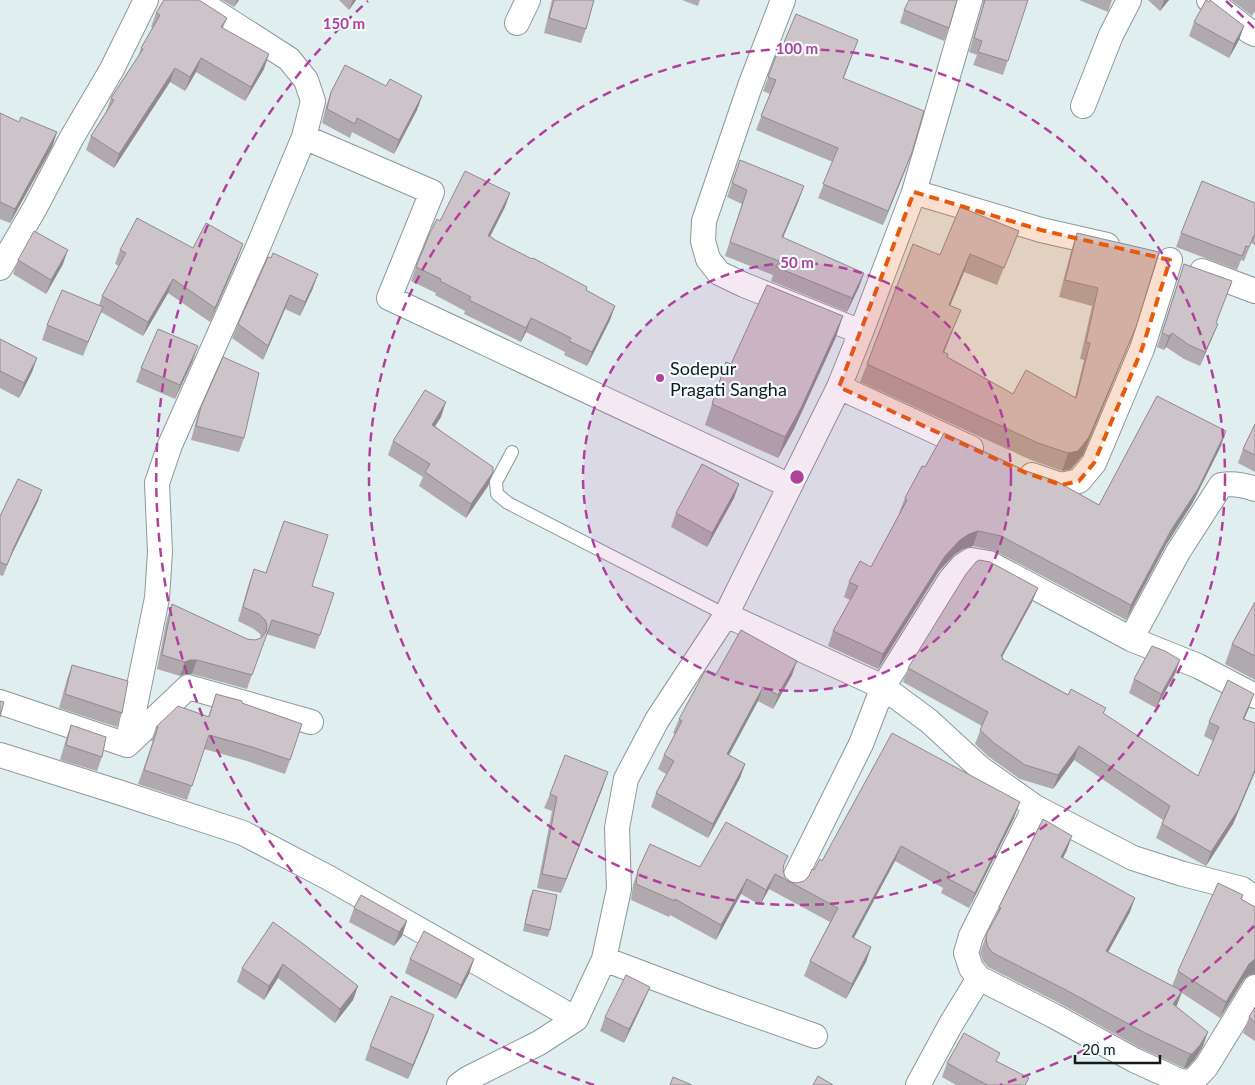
<svg xmlns="http://www.w3.org/2000/svg" width="1255" height="1085" viewBox="0 0 1255 1085" font-family="Lato,sans-serif">
<style>
.lines{fill:none;stroke-linecap:round;stroke-linejoin:round}
.lane-casing{stroke:#8c9899;stroke-width:14}
.street-casing{stroke:#8c9899;stroke-width:26}
.lane{stroke:#fff;stroke-width:12}
.street{stroke:#fff;stroke-width:24}
.wall{fill:#b0a9ae}
.shaded-wall{fill:#90898d}
.building{fill:#cdc4ca;stroke:#90898d}
.marked{fill:#e8590c;fill-opacity:0.2;stroke:#e8590c;stroke-width:4;stroke-dasharray:10 6;stroke-linejoin:round}
.ring{fill:none;stroke:#b1409c;stroke-width:2.5;stroke-dasharray:9 6}
.poi-dot{fill:#b1409c;stroke:#effbfc;stroke-width:2}
.labels{text-anchor:middle;dominant-baseline:central;stroke-width:4.5;stroke-linejoin:round;paint-order:stroke}
.poi-label{font-size:18px;fill:#161a1a;stroke:#effbfc;text-anchor:start}
.centre{fill:#b1409c;stroke:#effbfc;stroke-width:2.5}
.ring-label{font-size:15px;text-anchor:middle;font-weight:bold;fill:#b1409c;stroke:#effbfc;stroke-width:4.5;stroke-linejoin:round;paint-order:stroke}
</style>
<rect width="100%" height="100%" fill="#e1eeef"/>
<g class="lines">
<g class="lane-casing">
<path id="lane" d="M512 452 496 482 497 494 508 503 726 615"/>
</g>
<g class="street-casing">
<path id="street" d="M783 0 750 86 704 221 703 241 708 259 719 273 744 285 861 332
M1209 0 1249 31 1255 34
M517 23 528 0
M1083 106 1111 35 1129 0
M304 137 432 192 389 298 790 486
M914 192 1041 230 1107 245
M0 268 35 208 71 139 112 69 146 0
M1202 271 1255 291
M839 387 971 448
M1032 475 1061 485 1079 481 1094 463 1142 349 1170 260
M726 615 883 687 929 721 980 768 1035 807 1133 858 1183 874 1242 889 1255 898
M1131 639 1178 552 1221 485C1233 483 1244 485 1255 489
M0 702 127 745 188 687 311 722
M127 745 157 598 160 552 157 483 170 445 258 247 304 137 313 101 306 80 289 59 197 0
M0 755 118 792 243 833 329 878 576 1019
M1035 807 971 936 966 953 971 968 979 978 1054 1016 1134 1060 1182 1082 1193 1081 1206 1067 1255 987
M791 885 861 744 883 687 950 580 962 566 971 560 989 563 1131 639 1198 666 1255 696
M604 959 710 999 815 1036
M459 1085 467 1079 539 1043 576 1019 604 959 619 889 617 828 626 779 657 720 726 615 839 387 861 332 914 192 970 0
M918 1085 951 1024 979 978"/>
</g>
<use href="#lane" class="lane"/>
<use href="#street" class="street"/>
</g>
<path class="wall" d="M222 0H239L234 7Z
M339 0H356L349 10Z
M552 0H594L586 29 581 43 544 33Z
M682 0H700L698 6Z
M983 0H1028L1003 75 973 65 977 55 969 52 983 4Z
M1079 0H1112L1108 12Z
M1148 0H1169L1160 11Z
M1231 0H1255V13L1254 12 1252 16Z
M904 10 949 28 944 41 900 23Z
M156 13 227 18 223 28 264 69 245 101 196 72 185 91 170 82 114 168 86 150 91 136 106 112 111 98 138 57 141 48 153 28 151 27Z
M1194 22 1244 26 1239 40 1229 58 1189 36Z
M858 40 844 78 907 166 883 225 818 198 833 162 756 130 770 94 763 91 780 46 782 47Z
M386 86 422 96 417 110 394 154 352 132 350 138 322 123 326 106 331 92Z
M0 113 19 122 57 132 52 147 10 223 0 219Z
M740 160 799 200 783 238 864 273 859 287 847 312 771 281 773 275 725 256 742 204 727 197Z
M510 193 505 207 490 237 493 239 615 306 610 320 587 366 564 355 565 352 526 332 521 342 464 314 465 311 435 295 436 293 411 281 416 267 440 221Z
M1255 203V245L1251 243 1244 261 1241 260 1237 270 1176 247 1181 233Z
M1077 233 1129 344 1083 455 1071 469 1062 471 1031 460 860 382 867 364 940 255 1012 248 997 285 964 272 950 305 954 327 944 352 947 357 1013 394 1075 397 1084 360 1080 359 1092 306 1059 297 1071 251Z
M193 248 238 258 210 322 168 293 143 336 101 312 83 356 42 340 47 325 99 305 102 296 119 266 115 264 120 250Z
M268 257 313 288 300 316 285 309 263 360 232 338 238 324Z
M18 260 63 264 46 294 13 274Z
M1184 264 1216 323 1212 338 1200 366 1184 359 1166 347 1164 350 1157 347Z
M836 337 794 429 778 458 705 425 726 362 731 364Z
M0 339 37 358 32 372 19 398 0 388Z
M193 360 175 399 136 382 141 368Z
M201 407 244 438 239 452 191 440 196 421Z
M441 417 435 426 493 472 488 486 466 518 419 486 423 477 388 455 393 441Z
M1255 424V472L1238 463 1243 449Z
M1221 446 1192 504 1166 545 1126 620 995 551 973 546 963 549 954 555 939 571 878 669 828 646 833 631 850 600 844 597 849 582 871 567 900 513H899L905 498 925 467 1099 505Z
M739 484 734 498 707 547 671 527 676 513Z
M38 501 10 558 3 576 0 575V516Z
M284 521 312 586 320 635 315 649 266 634 247 689 192 674H185L180 676 157 669 167 618 172 604 247 639 255 640 261 638 260 634 254 629 238 621 249 583 254 569 266 573Z
M1038 588 1032 602 1002 657 1003 659 1104 714 1198 776 1213 741 1204 736 1209 722 1249 708 1244 719 1255 723V772L1233 824 1206 866 1156 838 1163 820 1074 760 1053 789 1020 779 989 757 975 744 982 726 903 682 908 668Z
M1255 602V680L1225 664 1232 644Z
M1180 660 1175 674 1156 708 1129 693 1134 679Z
M72 665 122 713 117 727 59 708 67 679Z
M792 675 773 709 758 701 729 755 745 764 740 778 708 838 651 807 656 793 666 774 658 769 664 755 675 734 673 733 679 719 715 676Z
M216 694 242 703 290 760 285 774 247 761 204 749 187 800 138 784 153 741H151L156 727 208 717Z
M71 725 102 757 97 771 60 760 66 739Z
M603 787 561 893 537 888 552 811 544 808 550 794Z
M1014 818 969 908 941 893 943 888 895 861 854 938 871 947 866 962 846 999 804 976 810 961 830 922 769 889 760 905 741 894 716 940 670 915 669 917 631 900 633 885 638 870 700 867 783 870 785 877 791 882 797 883 804 881 822 861Z
M1067 850 1063 858 1130 912 1108 952 1172 986 1178 971 1241 899 1255 907V974L1249 975 1244 979 1220 1018 1182 993 1176 1007 1203 1046 1195 1059 1187 1068H1184L1142 1049 1061 1004 988 967 983 961 980 953 987 933 994 921 999 907Z
M533 890 550 930 548 937 523 931 530 897Z
M354 908 407 921 402 936 394 946 349 922Z
M273 922 358 986 353 1000 335 1023 278 978 264 1000 237 982 242 968Z
M410 959H474L469 974 456 999 405 973Z
M644 1001 624 1043 600 1031 605 1017Z
M1255 1007V1041L1243 1033 1249 1017Z
M434 1015 429 1029 408 1079 365 1060 370 1046Z
M997 1061 1026 1085H956L942 1077 947 1063Z"/>
<path class="shaded-wall" d="M237 0H239L234 7Z
M353 0H356L349 10Z
M1164 0H1169L1160 11Z
M1244 26 1239 40 1229 58 1234 44Z
M269 54 264 69 245 101 251 87Z
M201 58 196 72 185 91 190 77Z
M175 68 170 82 114 168 119 154Z
M422 96 417 110 394 154 399 140Z
M57 132 52 147 10 223 15 209Z
M912 152 907 166 883 225 888 211Z
M804 186 799 200 777 251 782 237Z
M510 193 505 207 483 250 488 236Z
M243 244 238 258 210 322 215 308Z
M68 250 63 264 46 294 51 280Z
M970 254 964 272 943 323 949 305Z
M864 273 859 287 847 312 852 298Z
M318 274 313 288 300 316 305 302Z
M173 279 168 293 143 336 148 322Z
M290 295 285 309 263 360 268 346Z
M615 306 610 320 587 366 592 352Z
M961 310 954 327 937 370 943 352Z
M843 316 836 337 794 429 778 458 785 437Z
M531 318 526 332 521 342 526 328Z
M1218 324 1200 366 1205 352Z
M1136 327 1129 344 1083 455 1071 469 1062 471 1068 453Z
M1172 333 1166 347 1164 350 1169 336Z
M198 346 193 360 175 399 180 385Z
M37 358 32 372 19 398 24 383Z
M446 402 441 417 427 439 432 425Z
M1226 431 1221 446 1192 504 1166 545 1126 620 1131 605Z
M493 472 488 486 466 518 471 504Z
M739 484 734 498 707 547 712 533Z
M42 490 38 501 10 558 3 576 14 547Z
M978 531 973 546 963 549 954 555 939 571 878 669 883 654 945 556 960 540 969 534Z
M1038 588 1032 602 995 670 1001 656Z
M190 660H197L192 674H185L180 676 185 662Z
M1180 660 1175 674 1156 708 1161 694Z
M797 661 792 675 773 709 778 695Z
M763 687 758 701 722 768 727 754Z
M1254 694 1249 708 1238 733 1243 719Z
M1079 746 1074 760 1053 789 1058 775Z
M745 764 740 778 708 838 713 824Z
M1255 770V772L1233 824 1206 866 1211 852Z
M608 772 603 787 561 893 566 879Z
M1020 802 1014 818 969 908 975 893Z
M1072 836 1067 850 1056 871 1061 857Z
M901 846 895 861 846 952 852 937Z
M775 874 769 889 760 905 766 890Z
M747 879 741 894 716 940 721 925Z
M1135 898 1130 912 1101 965 1106 951Z
M407 921 402 936 394 946 399 932Z
M871 947 866 962 846 999 852 984Z
M474 959 469 974 456 999 461 985Z
M1255 959V974L1249 975 1244 979 1220 1018 1226 1002 1249 964Z
M283 964 278 978 264 1000 269 986Z
M358 986 353 1000 335 1023 340 1009Z
M650 987 644 1001 624 1043 629 1029Z
M1182 991 1177 1005 1168 1018 1173 1004Z
M434 1015 429 1029 408 1079 413 1065Z
M1208 1032 1203 1046 1195 1059 1187 1068H1184L1190 1054Z"/>
<path class="building" d="M164 0H199L227 18 221 27 269 54 251 87 201 58 190 77 175 68 119 154 91 136 114 100 111 98 143 49 141 48 160 15 156 13Z
M554 0H594L586 29 549 18Z
M909 0H957L949 28 904 10Z
M985 0H1028L1008 61 978 52 982 41 974 38Z
M1206 0 1209 2 1210 0 1244 26 1234 44 1194 22Z
M796 14 858 40 843 78 924 111 912 152 888 211 823 184 838 148 761 116 776 80 768 77 780 46 782 47Z
M345 65 386 86 390 79 422 96 399 140 357 118 355 124 327 109 331 92Z
M0 113 19 122 21 117 57 132 15 209 0 202Z
M740 160 804 186 782 237 864 273 852 298 776 267 779 261 730 242 747 190 732 183Z
M465 171 510 193 488 236 493 238V239L532 259 533 258 587 287 586 290 615 306 592 352 569 341 571 338 531 318 526 328 469 300 471 297 440 281 441 279 416 267 429 235 437 219 440 221Z
M1202 181 1255 203V233L1249 247 1246 246 1242 256 1181 233Z
M960 207 1019 231 1004 268 970 254 949 305 961 310 943 352 948 354 947 357 1013 394 1026 370 1076 398 1090 343 1086 342 1098 288 1065 280 1077 233 1159 252 1136 327 1089 437 1078 451 1068 453 1038 443 867 364 913 244 940 255Z
M137 218 193 248 206 223 243 244 215 308 173 279 148 322 102 296 126 253 120 250Z
M34 231 68 250 51 280 18 260Z
M273 253 318 274 305 302 290 295 268 346 238 324 268 257 271 258Z
M1184 264 1232 281 1216 323 1218 324 1205 352 1189 345 1172 333 1169 336 1162 333Z
M767 285 843 316 801 408 785 437 712 404 726 362 731 364Z
M62 290 103 307 88 342 47 325Z
M158 329 198 346 180 385 141 368Z
M0 339 37 358 24 383 0 371Z
M223 357 259 373 244 438 196 426 201 407Z
M425 390 446 402 432 425 493 467V472L471 504 425 472 430 464 393 441Z
M1157 396 1226 431 1198 489 1171 530 1131 605 1001 536 978 531 969 534 960 540 945 556 883 654 833 631 858 586 849 582 860 561 871 567 907 500 905 498 922 466 925 467 944 433 1026 471 1056 481 1099 505Z
M1255 424V455L1243 449Z
M702 464 739 484 712 533 676 513Z
M18 479 42 490 14 547 7 565 0 562V516Z
M284 521 328 535 312 586 334 593 320 635 272 620 252 675 197 660H190L185 662 162 655 172 604 247 639 255 640 261 638 266 632 267 625 265 620 259 614 243 607 254 569 266 573Z
M979 560 990 562 1038 588 1001 656 1003 658 1002 659 1068 695 1071 689 1106 708 1103 713 1198 776 1219 727 1209 722 1228 680 1254 694 1243 719 1255 723V770L1238 810 1211 852 1162 824 1170 806 1079 746 1058 775 1025 765 994 743 980 730 988 712 908 668 966 574 976 562Z
M1255 602V656L1232 644Z
M741 630 797 661 778 695 763 687 727 754 745 764 713 824 656 793 674 761 664 755 682 721 679 719 705 671 715 676Z
M1152 646 1165 651 1180 660 1161 694 1134 679Z
M72 665 128 681 122 713 65 694Z
M216 694 242 701V703L302 724 290 760 252 747 209 735 192 786 144 770 158 727H156L178 706 209 717Z
M0 701 4 702 0 717Z
M71 725 106 737 102 757 66 745Z
M892 733 1020 802 975 893 947 878 950 873 901 846 852 937 871 947 852 984 810 961 838 908 775 874 766 890 747 879 721 925 675 899V901L636 884 638 870 650 844 700 867 726 822 788 856 784 864 783 870 785 877 791 882 797 883 804 881 809 876 812 869 814 870 820 859 822 861Z
M565 755 608 772 566 879 542 874 557 797 550 794Z
M1043 819 1072 836 1061 857 1135 898 1106 951 1182 991 1173 1004 1208 1032 1200 1045 1192 1054H1190L1147 1034 1066 990 993 953 988 947 986 939 987 933 1001 908 999 907Z
M1218 883 1243 895 1241 899 1255 907V959L1249 964 1226 1002 1178 971Z
M533 890 557 895 550 930 525 924Z
M361 895 407 921 399 932 354 908Z
M273 922 302 943 358 986 340 1009 283 964 269 986 242 968Z
M424 931 474 959 461 985 410 959Z
M626 975 650 987 629 1029 605 1017Z
M391 996 434 1015 413 1065 370 1046Z
M1255 1007V1022L1249 1017Z
M964 1033 1000 1053 996 1061 1029 1078 1025 1085H987L947 1063Z
M818 1076 833 1085H813Z
M673 1077 692 1085H670Z"/>
<path class="marked" d="M914 192 1041 230 1170 260 1142 349 1094 463 1079 481 1061 485 1026 473 839 387Z"/>
<circle cx="797" cy="477" r="214" fill="#b1409c" fill-opacity=".12"/>
<g class="ring">
<circle cx="797" cy="477" r="214"/>
<circle cx="797" cy="477" r="428"/>
<path d="M1254 926A641 641 0 0 1 1000 1085M594 1085A641 641 0 0 1 368 1M1226 1A641 641 0 0 1 1254 28"/>
</g>
<circle class="poi-dot" cx="660" cy="378" r="5"/>
<g class="labels">
<g class="poi-label">
<text x="670" y="368">Sodepur<tspan x="670" dy="21">Pragati Sangha</tspan></text>
</g>
</g>
<circle cx="797" cy="477" r="8" class="centre"/>
<g class="ring-label">
<text x="344" y="29">150 m</text>
<text x="797" y="54">100 m</text>
<text x="797" y="268">50 m</text>
</g>
<path d="M1075 1055v8h85v-8" fill="none" stroke="#161a1a" stroke-width="2.5"/>
<text x="1082" y="1055" font-size="15" fill="#161a1a" stroke="#effbfc" stroke-width="4" paint-order="stroke">20 m</text>
</svg>
